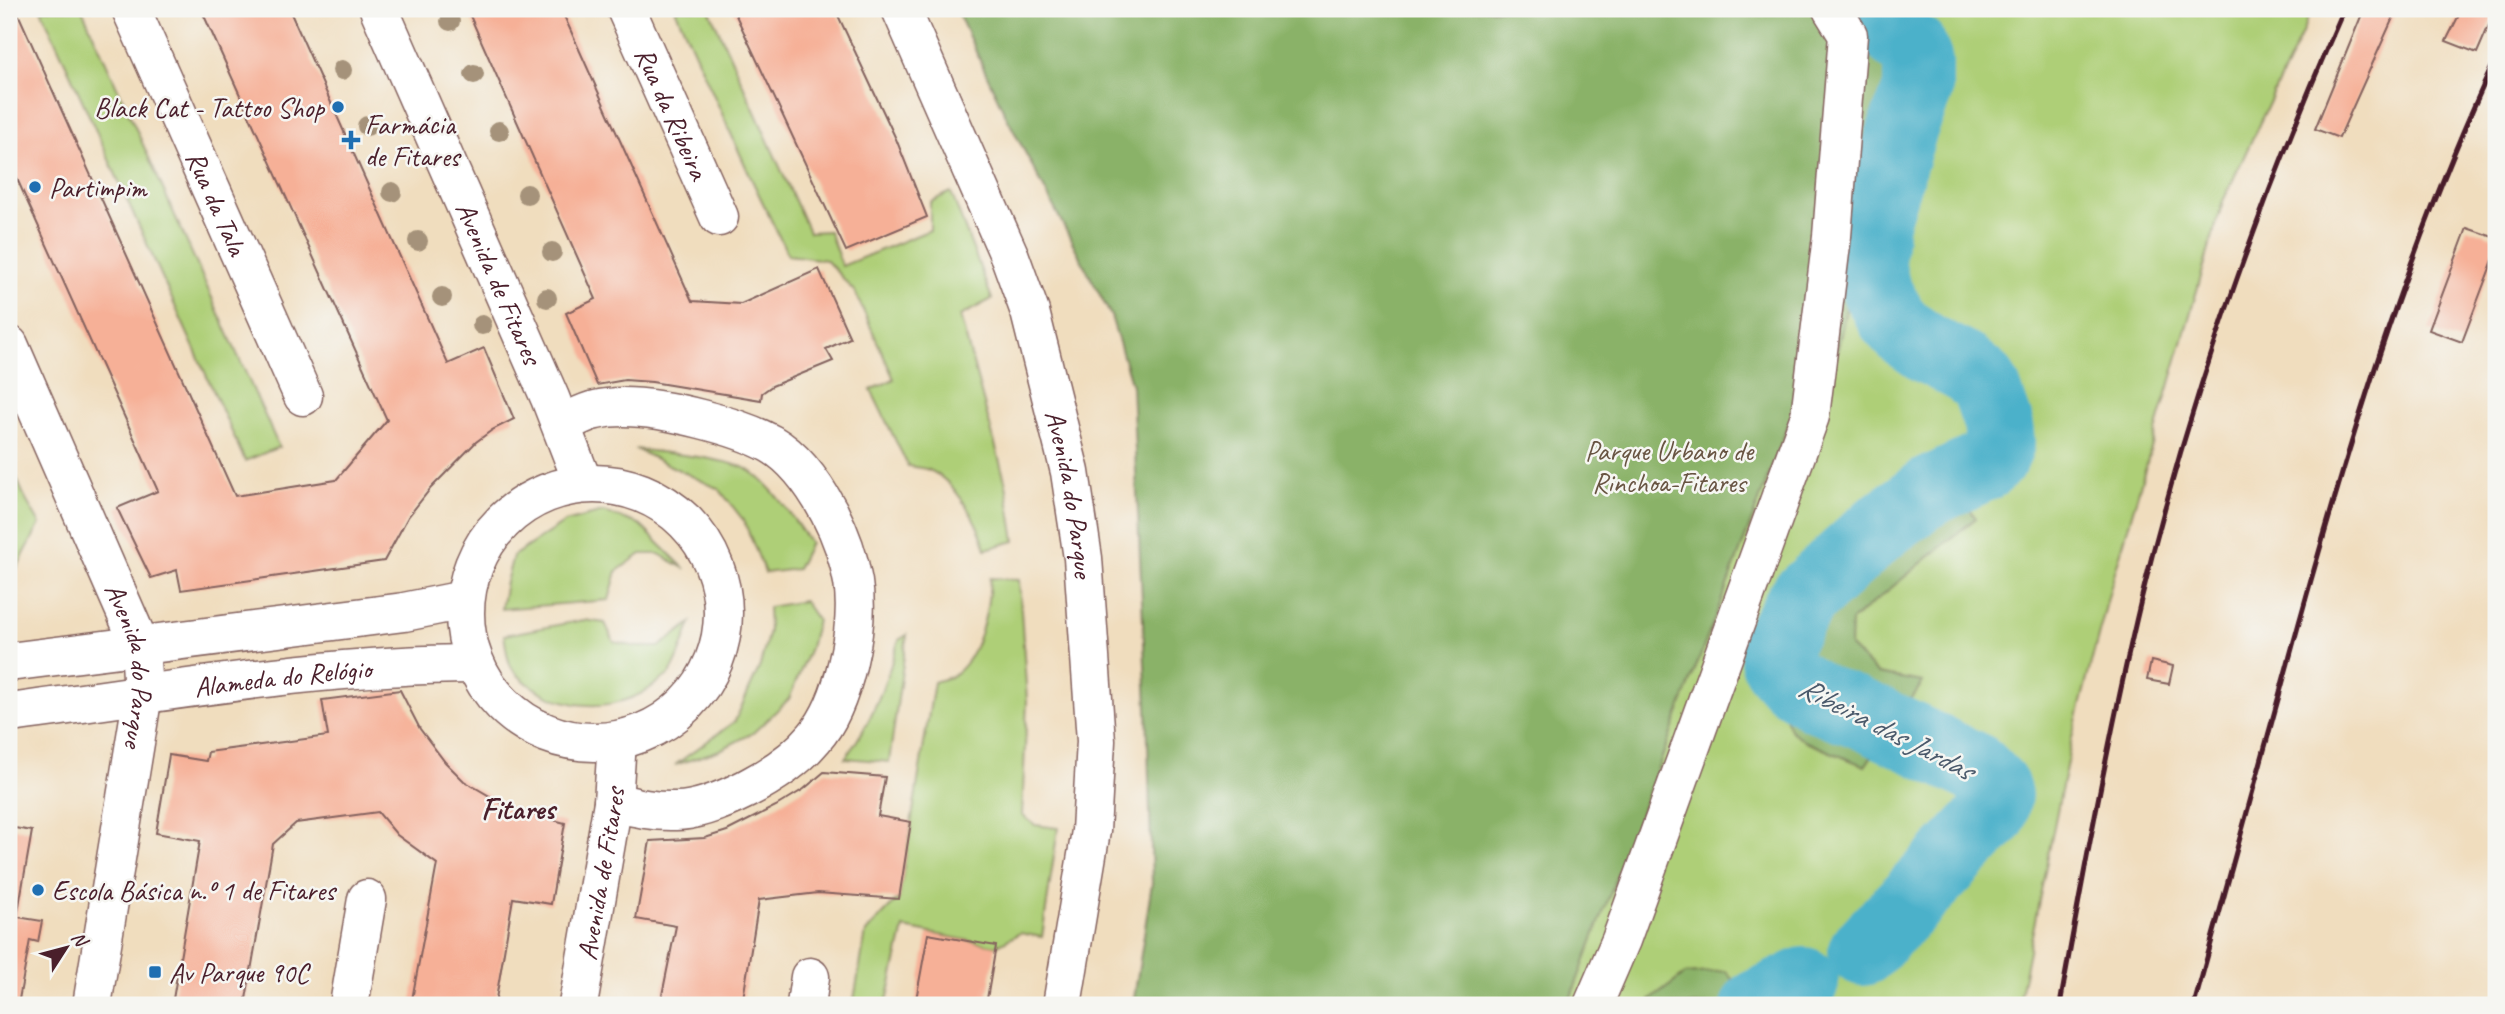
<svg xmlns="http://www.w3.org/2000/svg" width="2505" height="1014" viewBox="0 0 2505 1014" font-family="Caveat,sans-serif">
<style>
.green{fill:#aecf77;stroke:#7c7751;stroke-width:2}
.forest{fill:#8ab268;stroke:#6a684a;stroke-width:2}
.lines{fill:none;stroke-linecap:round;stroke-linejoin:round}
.river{stroke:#4bb1ca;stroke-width:70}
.building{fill:#f6b097}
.minor-casing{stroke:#84625e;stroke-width:41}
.minor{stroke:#fff;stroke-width:38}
.rail{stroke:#4a1f2b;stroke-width:5}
.tree{fill:#a5927a}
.poi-dot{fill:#1f6fb2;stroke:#f6f6f2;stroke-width:2.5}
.labels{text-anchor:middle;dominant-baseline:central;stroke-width:5;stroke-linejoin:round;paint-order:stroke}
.poi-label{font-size:28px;fill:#4a1f2b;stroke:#f6f6f2;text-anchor:start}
.street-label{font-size:28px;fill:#4a1f2b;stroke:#f6f6f2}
.park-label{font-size:28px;fill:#685442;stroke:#f6f6f2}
.water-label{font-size:30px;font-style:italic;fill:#4a596b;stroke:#f6f6f2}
.neighbourhood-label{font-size:30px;font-weight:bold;fill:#4a1f2b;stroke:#f6f6f2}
</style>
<rect width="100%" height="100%" fill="#f6f6f2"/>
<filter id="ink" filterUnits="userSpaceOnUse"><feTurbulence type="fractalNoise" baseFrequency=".0143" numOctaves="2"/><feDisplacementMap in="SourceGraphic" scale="14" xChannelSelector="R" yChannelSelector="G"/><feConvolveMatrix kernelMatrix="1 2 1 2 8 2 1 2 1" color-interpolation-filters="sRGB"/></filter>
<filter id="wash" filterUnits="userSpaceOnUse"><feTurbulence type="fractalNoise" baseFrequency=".00686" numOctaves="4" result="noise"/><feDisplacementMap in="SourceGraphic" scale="28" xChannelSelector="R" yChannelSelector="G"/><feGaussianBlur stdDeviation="1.57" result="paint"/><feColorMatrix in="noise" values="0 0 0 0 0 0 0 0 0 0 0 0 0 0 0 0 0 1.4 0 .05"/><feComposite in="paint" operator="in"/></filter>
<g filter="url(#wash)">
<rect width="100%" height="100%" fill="#f0ddbe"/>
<path class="green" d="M41 9H82L279 447 245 461Z
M675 9H709L809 232 829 231 842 266 930 230V202L951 192 992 299 960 316 1006 484 1015 541 986 549C979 524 956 481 929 470 923 468 915 467 908 466L871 390 894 379 855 292 826 260 788 255 750 176Z
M1025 9H2311L2302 33 2223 201 2111 586 2072 737 2018 1005H1211L1218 545Z
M635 449C660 453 734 458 752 472 776 490 793 519 810 543L797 569 765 573 744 521 719 489Z
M9 461 26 500 40 524 9 583Z
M603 512 639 524 685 569 659 554H641L617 571 609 600 501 609 506 582 513 556 565 522Z
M990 578 1019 580 1027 701 1022 815 1035 825 1058 828 1042 937 1020 933 996 946 904 928 886 1005H853L866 932 899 898 934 682C939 680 945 679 950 677 979 661 989 608 990 578Z
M804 601 817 620 810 648 789 699 753 733 720 750 675 765 735 721 760 666 769 631 768 607Z
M584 620 605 623 614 642 637 647H659L691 623C685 637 679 661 670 673 667 677 661 680 657 683 615 717 551 711 514 671 507 664 506 645 504 635Z
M907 635 889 762 845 758C873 721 885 684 899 640Z"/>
<path class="forest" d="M956 9H1909L1829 391 1789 422 1568 1005H1133L1152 883 1147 708 1132 386 1111 316 1005 114Z
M1915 477 1958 493 1976 518 1851 621 1850 647 1878 674 1923 682 1865 766 1806 742 1790 730 1773 687 1763 652 1779 608Z
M1726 971 1752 1005H1644L1685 974Z"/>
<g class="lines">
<path class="river" d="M1863 951 1992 816 1997 795 1994 786 1976 768 1864 715 1819 698 1791 681 1777 665 1775 659 1776 643 1803 598 1882 526 1929 492 1986 465 1995 455 2000 443 1998 423 1987 391 1982 382 1965 368 1928 349 1905 333 1893 320 1876 290 1870 263 1874 222 1904 125 1918 89V62L1913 49 1876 17 1871 9
M1756 1005 1804 982"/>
</g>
<g id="blocks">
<path class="building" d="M9 9H16L235 496 336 480 387 420 201 9H289L448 364 484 348 514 419 492 430 476 442 431 488 408 517 384 561 181 590 177 570 151 578 117 508 158 491 9 161Z
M467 9H561L692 301 741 304 819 269 850 338 826 349 833 361 772 386 762 393 761 400 652 382 625 380 597 385 566 313 596 299Z
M733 9H835L896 139 927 217 846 251Z
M2364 9H2397L2339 138 2315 129Z
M2462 9H2496L2477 53 2446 41Z
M2467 228 2496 238V252L2462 342 2429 330Z
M2151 661 2173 666 2169 684 2147 680Z
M400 690 420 729 445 762 464 781 512 809 565 823 551 904 513 898 495 1005H411L437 864 397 835 378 812 296 823 273 844 245 1005H172L200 841 156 833 169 755 206 761 208 752 328 736 322 700Z
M824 772 885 777 878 816 911 822 899 899 818 893 759 900 742 1005H660L676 926 636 919 650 841 705 838 727 831 776 806 804 789Z
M9 827 32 831 17 917 42 921 38 942 30 940 18 1005H9Z
M928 934 996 946 986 1005H915Z"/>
</g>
</g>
<g filter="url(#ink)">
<use href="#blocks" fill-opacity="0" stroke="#84625e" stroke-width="2"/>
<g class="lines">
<g class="minor-casing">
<g id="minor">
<path id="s1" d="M131 9 303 396"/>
<path id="s2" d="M379 9 550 398 583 483"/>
<path id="s3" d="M626 9 719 217"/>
<path id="s4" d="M901 9 1010 257 1030 312 1070 472 1083 558 1096 741 1091 831 1062 1005"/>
<path id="s5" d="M9 345 140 645 143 694 92 1005"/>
<path d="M562 424C572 420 584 412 596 410 627 402 670 411 701 419 725 425 749 432 771 444 797 459 815 486 829 512 840 533 849 558 853 582 860 626 844 704 814 738 796 760 771 776 746 789 726 799 699 811 676 811 654 812 634 807 613 802"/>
<circle cx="594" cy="613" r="129"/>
<path d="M9 662 404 612 464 600"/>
<path id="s6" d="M9 713C163 693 318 664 475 664"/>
<path d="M349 1005 367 899"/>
<path id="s7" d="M578 1005 613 802 617 741"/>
<path d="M806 1005 810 977"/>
<path d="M1593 1005 1621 940 1810 416 1832 236 1848 35 1832 9"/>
</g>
</g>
<use href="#minor" class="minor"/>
<path class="rail" d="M2060 1005C2084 869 2109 734 2141 600 2190 397 2260 200 2344 9
M2194 1005C2225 891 2257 777 2288 663 2344 458 2405 252 2496 58"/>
</g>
<g class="tree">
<circle cx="450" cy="21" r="10"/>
<circle cx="342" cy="70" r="10"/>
<circle cx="474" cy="74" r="10"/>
<circle cx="367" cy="126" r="10"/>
<circle cx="499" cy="131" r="10"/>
<circle cx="392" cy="192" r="10"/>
<circle cx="527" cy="194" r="10"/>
<circle cx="418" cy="241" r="10"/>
<circle cx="552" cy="252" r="10"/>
<circle cx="442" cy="297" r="10"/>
<circle cx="547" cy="298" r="10"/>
<circle cx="482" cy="325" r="10"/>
</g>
</g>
<g class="poi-dot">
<circle cx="338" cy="107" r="7"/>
<path d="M347.5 129.5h7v7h7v7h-7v7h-7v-7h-7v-7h7z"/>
<circle cx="35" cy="187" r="7"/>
<circle cx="38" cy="890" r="7"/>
<rect x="148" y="965" width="14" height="14" rx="3.5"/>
</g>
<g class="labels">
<g class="poi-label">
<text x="324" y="107" text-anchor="end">Black Cat - Tattoo Shop</text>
<text x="365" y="124">Farmácia<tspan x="365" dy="32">de Fitares</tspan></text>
<text x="49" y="187">Partimpim</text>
<text x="52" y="890">Escola Básica n.º 1 de Fitares</text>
<text x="169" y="972">Av Parque 90C</text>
</g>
<g class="street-label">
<text stroke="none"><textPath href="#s3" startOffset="114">Rua da Ribeira</textPath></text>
<text stroke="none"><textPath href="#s1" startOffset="212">Rua da Tala</textPath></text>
<text stroke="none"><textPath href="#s2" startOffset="299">Avenida de Fitares</textPath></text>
<text stroke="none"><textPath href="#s4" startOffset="516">Avenida do Parque</textPath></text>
<text stroke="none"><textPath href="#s5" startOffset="346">Avenida do Parque</textPath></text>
<text stroke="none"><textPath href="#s6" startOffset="276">Alameda do Relógio</textPath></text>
<text stroke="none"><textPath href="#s7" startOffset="133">Avenida de Fitares</textPath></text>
</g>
<g class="park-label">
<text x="1669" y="450">Parque Urbano de<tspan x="1669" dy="32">Rinchoa-Fitares</tspan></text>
</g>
<g class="water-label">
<text transform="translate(1886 728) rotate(27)">Ribeira das Jardas</text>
</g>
<g class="neighbourhood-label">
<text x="518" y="809">Fitares</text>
</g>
</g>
<rect width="2505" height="1014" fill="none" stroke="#f6f6f2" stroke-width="35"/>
<g transform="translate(66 948) rotate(54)" stroke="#f6f6f2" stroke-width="5" paint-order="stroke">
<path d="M0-5L12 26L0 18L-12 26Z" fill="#4a1f2b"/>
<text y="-10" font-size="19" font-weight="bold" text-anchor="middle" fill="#4a1f2b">N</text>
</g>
</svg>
